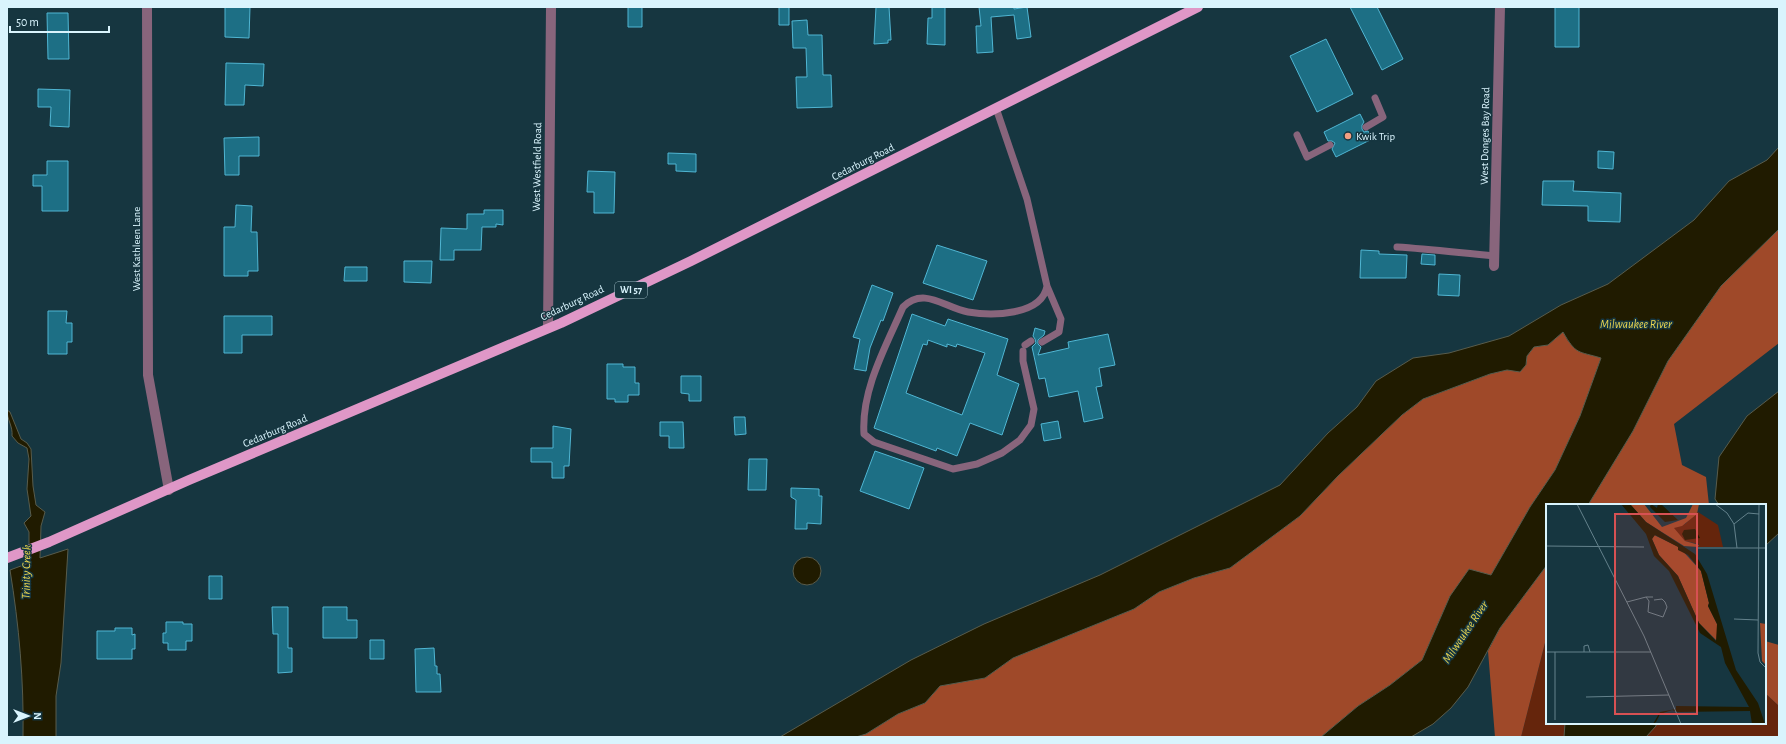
<svg xmlns="http://www.w3.org/2000/svg" width="1786" height="744" viewBox="0 0 1786 744" font-family="'Alegreya Sans',sans-serif">
<style>
.green{fill:#65250c}
.forest{fill:#9f4929}
.water{fill:#201b00;stroke:#585c4c}
.building{fill:#1d6f85;stroke:#50b6d3;fill-rule:evenodd}
.lines{fill:none;stroke-linecap:round;stroke-linejoin:round}
.service{stroke:#88657c;stroke-width:7}
.minor{stroke:#88657c;stroke-width:10}
.primary{stroke:#df97c7;stroke-width:10}
.poi-dot{fill:#f39f82;stroke:#163640;stroke-width:1.5}
.labels{text-anchor:middle;dominant-baseline:central;stroke-width:3;stroke-linejoin:round;paint-order:stroke}
.shield{fill:#163640;stroke:#9ebbc4;stroke-width:1}
.shield-label{font-size:10px;font-weight:bold;fill:#d9f4fd}
.poi-label{font-size:11px;fill:#d9f4fd;stroke:#163640;text-anchor:start}
.street-label{font-size:11px;fill:#d9f4fd;stroke:#163640}
.water-label{font-size:12px;font-style:italic;fill:#edd74f;stroke:#163640}
.inset-road{fill:none;stroke:#64828c;stroke-width:1}
.view{fill:#d75153;fill-opacity:0.15;stroke:#d75153;stroke-width:2}
.inset-edge{fill:none;stroke:#d9f4fd;stroke-width:2}
</style>
<rect width="100%" height="100%" fill="#163640"/>
<path class="green" d="M1547 635V723H1765V693L1779 706V737H1521Z"/>
<path class="forest" d="M1779 229V343L1674 424 1682 465 1706 477 1709 505H1588L1633 431 1668 361 1721 286Z
M1563 332 1568 341 1601 358 1580 416 1555 470 1530 507 1491 575 1450 596 1422 660 1390 685 1358 706 1321 737H856L866 734 898 714 925 703 940 686 985 678 1013 658 1134 609 1159 592 1194 578 1230 568 1300 516 1338 476 1402 415 1423 399 1490 374 1526 365 1527 356 1534 347 1548 345Z
M1547 565V635L1521 737H1495L1488 651 1500 628Z
M1765 641 1779 645V706L1765 693Z"/>
<path class="water" d="M1779 147V229L1721 286 1668 361 1633 431 1588 505H1547V565L1500 628 1468 687 1451 708 1433 724 1411 737H1321L1358 706 1390 685 1422 660 1450 596 1469 569 1491 575 1530 507 1555 470 1580 416 1601 358C1578 351 1576 355 1563 332L1548 345 1534 347 1527 356 1526 365 1520 372 1507 370 1490 374 1423 399 1402 415 1338 476 1300 516 1230 568 1194 578 1159 592 1134 609 1013 658 985 678 940 686 925 703 898 714 866 734 856 737H780L911 660 984 624 1100 575 1280 485 1328 433 1357 407 1376 381 1413 358 1449 353 1509 336 1561 305 1608 284 1694 220 1729 181 1767 160Z
M1779 391V533L1765 546V505H1719L1715 499 1719 457 1747 416Z
M7 410 10 412 21 439 27 443 31 449 33 486 36 505 45 512 41 526 40 558 68 549 61 663 56 696V737H23C24 681 19 625 10 570L29 563V532L24 523 31 516 27 489 29 459 27 448 18 443 12 436C13 426 7 420 7 410Z
M793 571a14 14 0 1 1 28 0a14 14 0 1 1-28 0Z
M1565 723H1656V726L1646 737H1564Z"/>
<path class="building" d="M225 7H250L249 38 225 37Z
M628 7H642V27H628Z
M779 7H789V25H779Z
M876 7H889L891 40H888V43L874 44Z
M932 7H945V45L927 44 928 18H932Z
M979 7H1014V9L1027 7 1031 37 1017 39 1014 15 991 17 993 52 977 53 976 26H981Z
M1350 7H1377L1403 59 1382 70Z
M1555 7H1579V47H1555Z
M47 13H68L69 59H48Z
M807 20 808 35H822L823 75H831L832 107 797 108 796 77H807L806 48H793L792 21Z
M1326 39 1353 94 1317 112 1290 56Z
M226 63 264 64 263 86 245 85 244 105H225Z
M38 89 70 90 69 127 50 126 51 107H38Z
M1360 114 1364 122 1362 125V129L1364 132 1368 131 1372 139 1336 157 1332 149 1335 143 1332 141H1328L1324 132Z
M259 137V156H239V175H225L224 138Z
M1598 151 1614 152 1613 169 1598 168Z
M668 153 696 154V172L676 171V164H668Z
M47 161H68V211H42V186H33V175H47Z
M588 171 615 172 614 213H594V192H587Z
M1543 181H1574L1573 191 1621 193 1620 222 1588 221V206L1542 205Z
M236 205 252 206 251 232H257L258 271H248V276H224V227H235Z
M484 210H503V225L496 224V227H482L481 250H454V260H440L441 228 467 229V214H484Z
M937 245 987 261 973 300 923 283Z
M1361 250 1379 251V254L1407 255 1406 278H1360Z
M1422 254 1435 255V265L1421 264Z
M404 261H432L431 283 404 282Z
M345 267H367V281H344Z
M1439 274 1460 275 1459 296 1438 295Z
M872 285 893 293 883 321 881 320 870 348 866 371 854 369 860 339 853 337Z
M48 311H67L66 323H72V342H67V354H48Z
M912 314 945 326 948 319 1008 339 997 375 1019 384 1002 435 970 423 957 456 937 448 936 451 874 428ZM928 340 947 347V344L956 347 957 344 985 353 962 415 906 393 923 344 927 345Z
M224 316H272V335H242V353H224Z
M1035 328 1045 331 1044 335 1038 340V344L1041 347 1038 355 1069 348 1068 342 1108 334 1115 365 1099 368 1102 386 1096 387 1103 418 1084 422 1078 391 1049 397 1045 378 1039 379 1032 347 1036 343 1035 339 1033 336Z
M607 364H623V367H635V383H639V395H628V402H615V399H607Z
M681 376H701V401H689V394L681 393Z
M734 417H745L746 434 735 435Z
M1058 421 1061 438 1044 441 1041 424Z
M660 422H683L684 448H669V436H660Z
M553 426 571 429 569 466H564V478H552V462H531V448H553Z
M875 451 924 468 909 509 860 491Z
M749 459H767L766 490H748Z
M791 488 819 489V496H822L821 524 807 523V529H795L796 500 791 497Z
M209 576H222V599H209Z
M272 607H288V648H292V672L278 673V634H273Z
M323 607H347V620H357V638H323Z
M166 622H183V624H192V641H186V650H168V643H163V633H166Z
M115 628H132V635L135 634V649H132V659H97V631H115Z
M370 640H384V659H370Z
M434 648 435 666H437V674H440L441 692H416L415 649Z"/>
<g class="lines">
<path class="service" d="M996 108 1027 199 1047 286
M1366 127 1383 117 1375 98
M1297 135 1307 157 1330 145
M1397 247C1429 249 1461 253 1494 256
M1025 345 1031 341
M1023 351V361L1034 409 1031 425 1020 440 1002 453 977 464 953 469 874 442 864 434C861 390 886 346 903 307 924 286 945 308 968 312 991 316 1042 316 1047 286L1061 319 1059 332 1042 342"/>
<path class="minor" d="M147 7 148 375 169 490
M1494 266 1500 7
M548 328 551 7"/>
<path class="primary" d="M7 558 49 542 189 480 561 323 691 261 1198 7"/>
</g>
<circle class="poi-dot" cx="1348" cy="136" r="4"/>
<g class="labels">
<rect class="shield" x="615" y="282" width="32" height="16" rx="3"/>
<g class="shield-label">
<text x="631" y="290">WI 57</text>
</g>
<g class="poi-label">
<text x="1356" y="136">Kwik Trip</text>
</g>
<g class="street-label">
<text transform="translate(1485 136) rotate(-89)">West Donges Bay Road</text>
<text transform="translate(863 162) rotate(-27)">Cedarburg Road</text>
<text transform="translate(537 167) rotate(-89)">West Westfield Road</text>
<text transform="translate(136 249) rotate(-90)">West Kathleen Lane</text>
<text transform="translate(572 303) rotate(-25)">Cedarburg Road</text>
<text transform="translate(275 431) rotate(-23)">Cedarburg Road</text>
</g>
<g class="water-label">
<text x="1636" y="324">Milwaukee River</text>
<text transform="translate(26 572) rotate(-89)">Trinity Creek</text>
<text transform="translate(1465 632) rotate(-56)">Milwaukee River</text>
</g>
</g>
<g transform="translate(1546 504)">
<rect width="220" height="220" fill="#163640"/>
<path d="M152 8 172 21 177 43H152L153 40 139 37 127 24 139 20Z" fill="#65250c"/>
<path d="M84 0H98L116 23 140 14 147 0H153L151 10 136 22 128 24 139 37 153 41 152 43 138 42 100 18ZM108 31 133 43 155 67 163 99 162 102 171 120V137L153 119 132 72 113 51 106 35ZM214 119 220 120V161L216 157Z" fill="#9f4929"/>
<path d="M75 0H84L100 18 149 50 161 70 190 166 212 199 219 220H206L204 207 132 208 126 206 114 210 110 218 107 220 114 208 130 205V202L203 203 179 159 175 143 154 129 123 67 108 52 100 30ZM109 31 132 43V46L142 51 155 67 163 99 162 102 171 120 170 137 153 119 132 72 113 51 106 35ZM105 0 111 4 112 0H115L132 16 119 18 104 3ZM149 25 154 34 139 36 136 30 138 26Z" fill="#201b00" fill-rule="evenodd"/>
<path class="inset-road" d="M31 0 98 132 135 220M169 0 181 9 188 20 191 44M213 0 212 149 214 158 220 164M188 20 202 9 213 10M0 42 98 43M152 44H220M107 93H100L103 97 102 108 117 113 121 103 119 98 116 95 108 96M81 98 100 93M188 115 212 116M0 148H105M38 148V142L42 141 44 148M40 193 123 191M9 216V148"/>
<path class="view" d="M69 10H151V210H69Z"/>
<rect width="220" height="220" class="inset-edge"/>
</g>
<rect width="1786" height="744" fill="none" stroke="#d9f4fd" stroke-width="16"/>
<g transform="translate(28 716) rotate(90)" stroke="#163640" stroke-width="3" paint-order="stroke">
<path d="M0-3L7 15L0 10L-7 15Z" fill="#d9f4fd"/>
<text y="-6" font-size="11" font-weight="bold" text-anchor="middle" fill="#d9f4fd">N</text>
</g>
<path d="M10 26v6h99v-6" fill="none" stroke="#d9f4fd" stroke-width="2"/>
<text x="16" y="26" font-size="12" fill="#d9f4fd" stroke="#163640" stroke-width="3" paint-order="stroke">50 m</text>
</svg>
